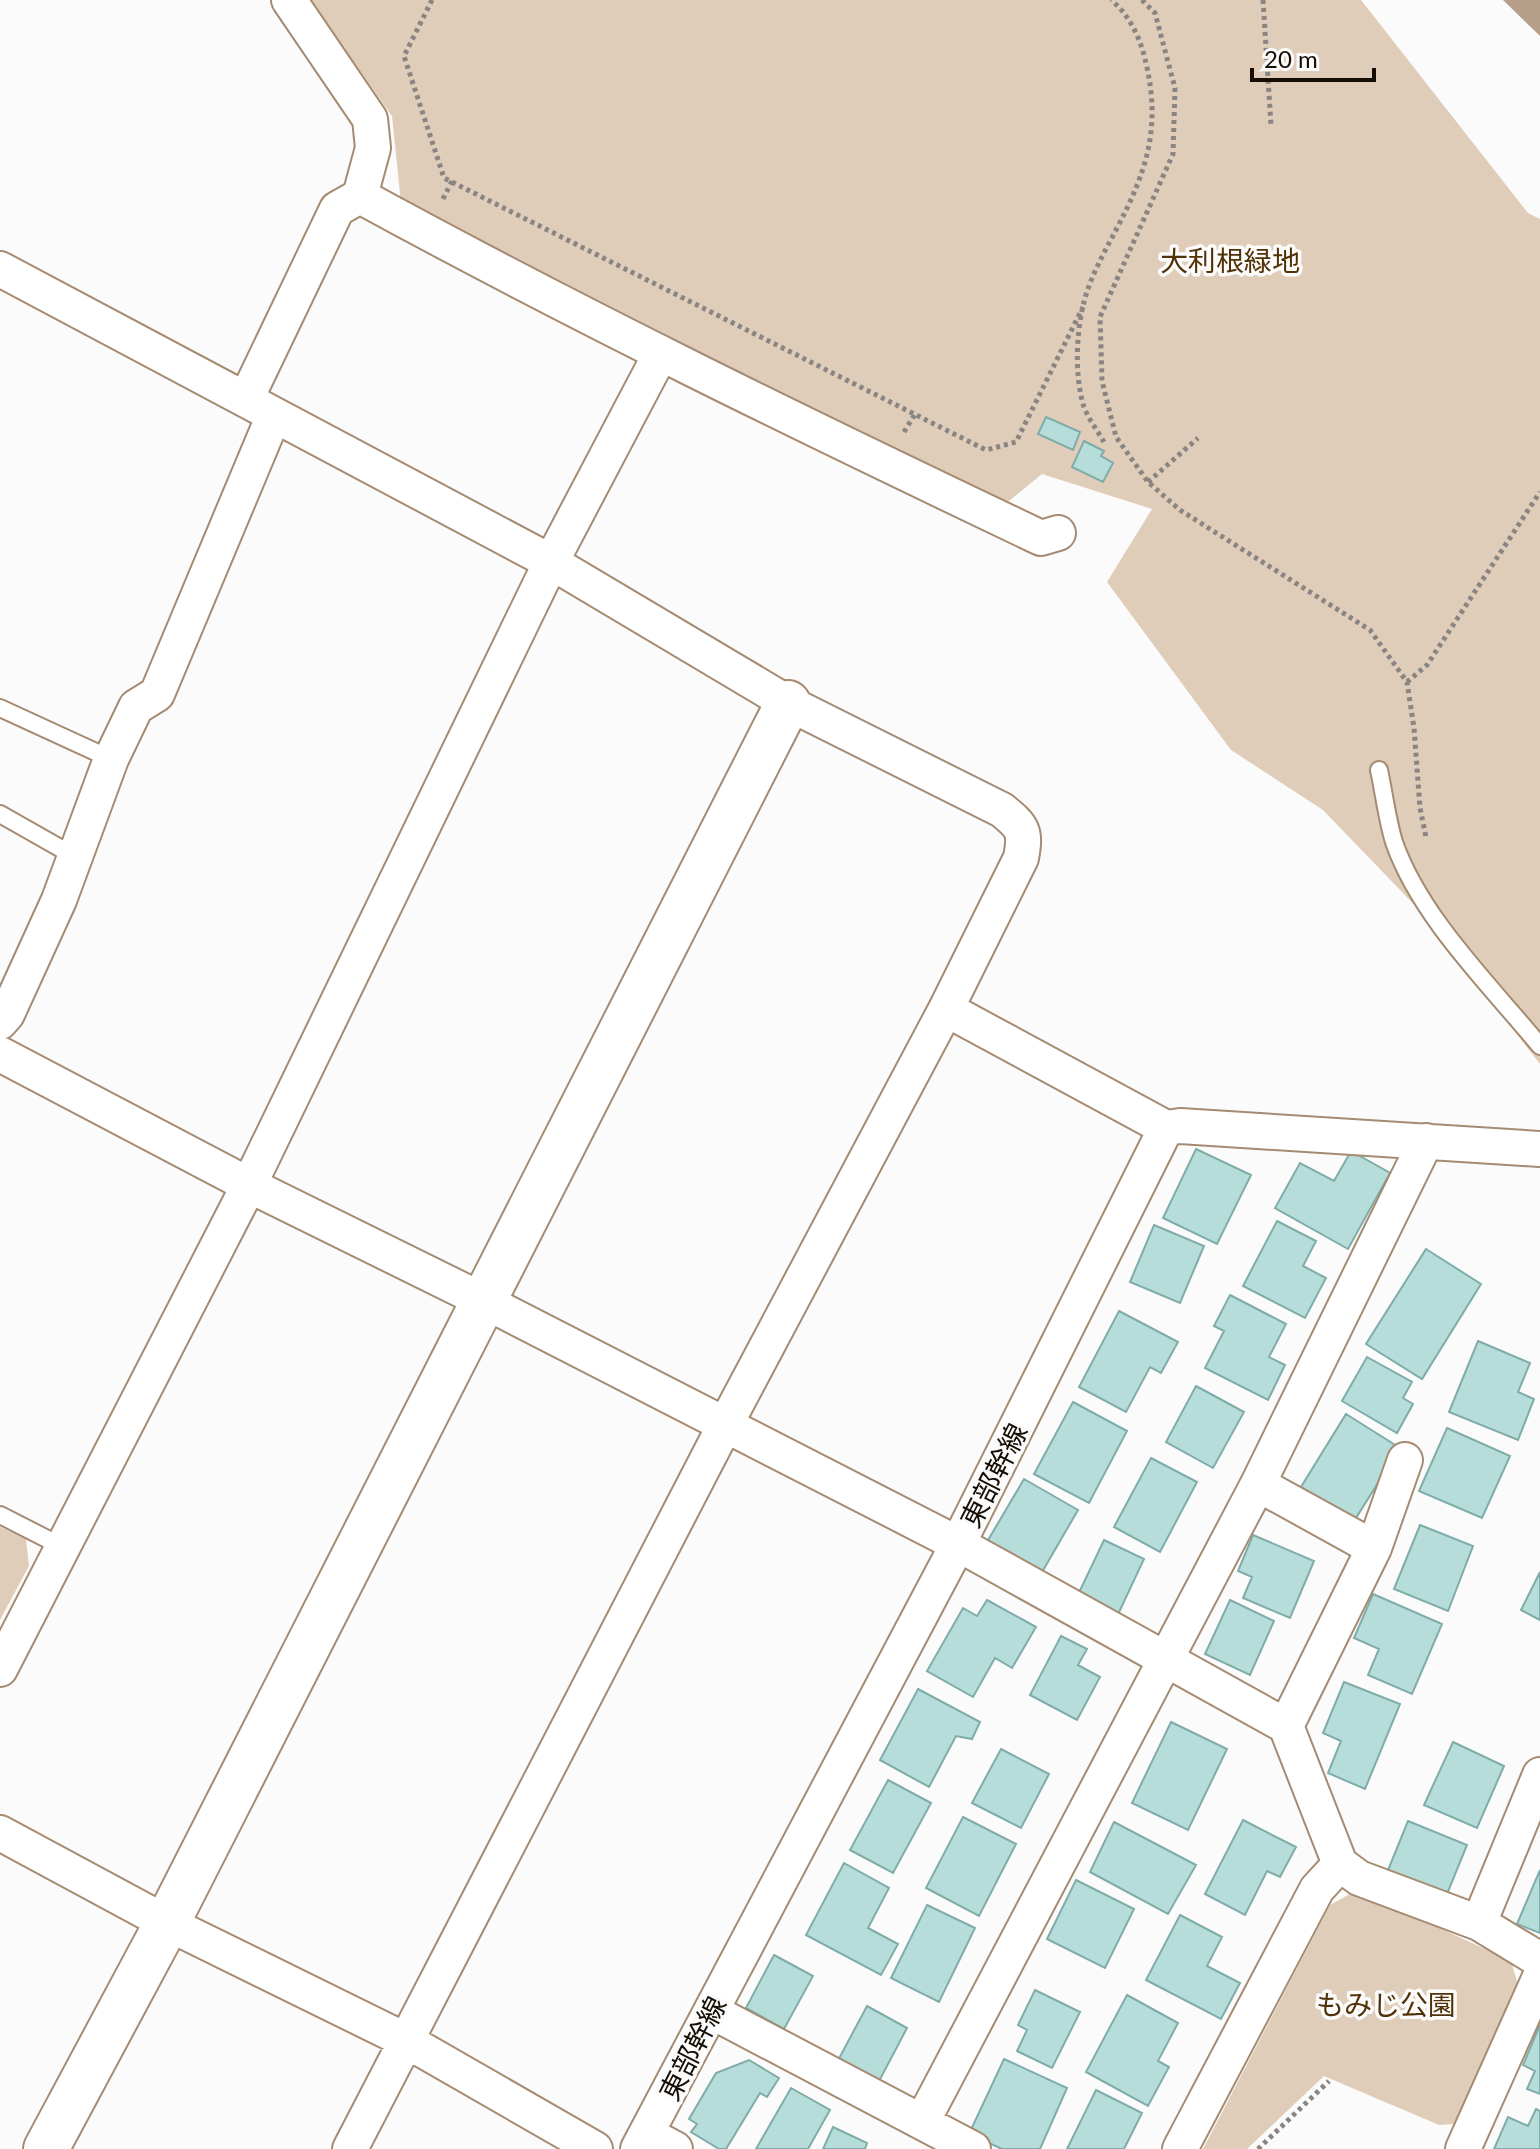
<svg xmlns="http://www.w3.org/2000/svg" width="1540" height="2149" viewBox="0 0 1540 2149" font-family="Lato,'Noto Sans JP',sans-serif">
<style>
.green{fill:#dfccb9}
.water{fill:#b59f88}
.building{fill:#b6ddda;stroke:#7faca9;stroke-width:2}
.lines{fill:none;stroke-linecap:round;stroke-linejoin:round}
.lane-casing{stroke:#a58b71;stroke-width:20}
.street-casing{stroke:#a58b71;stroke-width:38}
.secondary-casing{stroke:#a58b71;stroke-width:48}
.path{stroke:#8a8581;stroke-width:5;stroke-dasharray:4 4;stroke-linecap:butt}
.lane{stroke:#fff;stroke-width:16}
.street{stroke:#fff;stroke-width:34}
.secondary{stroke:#fff;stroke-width:44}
.labels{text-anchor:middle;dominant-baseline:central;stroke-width:7;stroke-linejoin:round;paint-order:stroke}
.park-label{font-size:28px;fill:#513106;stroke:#fbfbfb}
.street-label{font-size:28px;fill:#160d04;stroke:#fbfbfb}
</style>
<rect width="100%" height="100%" fill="#fbfbfb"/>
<path class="green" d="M310 0H1361L1528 213 1540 219V1064L1429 920 1323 810 1231 750 1107 582 1152 509 1042 474 1004 505 401 203 392 116Z
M0 1527 26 1539 29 1566 0 1620Z
M1357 1890 1511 1961 1518 1985 1454 2124 1439 2125 1324 2076 1247 2149H1203L1330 1905Z"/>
<path class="water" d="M1503 0H1540V36Z"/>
<path class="building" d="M1046 417 1080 432 1073 450 1038 434Z
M1084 441 1104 451 1101 456 1113 463 1103 482 1072 467Z
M1196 1149 1251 1175 1217 1244 1163 1218Z
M1351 1151 1390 1173 1348 1249 1275 1208 1300 1163 1334 1181Z
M1277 1221 1316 1241 1303 1266 1326 1278 1305 1318 1243 1286Z
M1154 1225 1204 1246 1180 1303 1130 1282Z
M1426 1249 1481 1284 1422 1379 1366 1344Z
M1230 1295 1286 1324 1269 1357 1285 1365 1268 1400 1205 1368 1224 1331 1214 1326Z
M1119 1311 1178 1342 1161 1373 1150 1367 1126 1412 1079 1387Z
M1478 1341 1530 1363 1518 1392 1534 1399 1518 1440 1449 1412Z
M1367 1357 1412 1382 1403 1398 1413 1404 1397 1433 1342 1401Z
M1196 1386 1244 1412 1213 1468 1166 1442Z
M1073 1402 1127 1431 1089 1503 1034 1474Z
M1346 1414 1400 1448 1354 1521 1301 1487Z
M1447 1428 1510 1456 1482 1518 1419 1491Z
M1151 1458 1197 1482 1160 1552 1114 1527Z
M1024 1479 1078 1510 1038 1579 984 1547Z
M1420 1525 1473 1546 1448 1611 1394 1589Z
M1253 1535 1314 1561 1290 1618 1243 1598 1252 1577 1238 1571Z
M1104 1540 1144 1559 1114 1623 1074 1603Z
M1540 1572V1620L1521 1610Z
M1373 1594 1442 1624 1412 1694 1368 1675 1379 1649 1354 1638Z
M987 1600 1036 1627 1012 1668 995 1658 973 1697 927 1671 963 1608 977 1616Z
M1230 1600 1274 1621 1250 1675 1205 1654Z
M1061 1636 1087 1649 1078 1665 1100 1677 1077 1720 1030 1695Z
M1344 1682 1400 1704 1365 1789 1328 1773 1341 1741 1323 1733Z
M918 1689 980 1722 972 1739 956 1736 929 1787 880 1760Z
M1171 1722 1227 1749 1188 1830 1132 1803Z
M1453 1742 1504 1766 1477 1828 1424 1805Z
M1001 1749 1049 1774 1021 1828 972 1803Z
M888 1780 931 1803 893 1873 850 1850Z
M963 1817 1016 1844 979 1916 926 1888Z
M1243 1820 1296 1847 1280 1877 1267 1871 1245 1915 1205 1894Z
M1408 1821 1467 1845 1445 1899 1386 1875Z
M1114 1822 1196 1865 1168 1914 1090 1872Z
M844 1863 889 1888 868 1928 898 1944 881 1975 806 1935Z
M1540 1870V1933L1517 1924Z
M1076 1880 1134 1909 1105 1968 1047 1939Z
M927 1905 975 1928 939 2002 891 1978Z
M1180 1915 1222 1937 1207 1966 1240 1983 1221 2019 1146 1980Z
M774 1955 813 1976 784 2029 746 2008Z
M1035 1990 1080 2012 1052 2068 1017 2051 1027 2030 1018 2025Z
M1127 1995 1178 2023 1158 2061 1169 2067 1148 2106 1086 2072Z
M867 2006 907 2028 876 2087 835 2066Z
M1540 2025V2094L1527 2089 1535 2071 1523 2065Z
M1004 2059 1067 2088 1040 2149H1002L969 2134Z
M749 2060 779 2078 767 2097 760 2093 726 2149H719L691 2132 697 2124 689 2119 716 2073Z
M791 2088 830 2110 808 2149H756Z
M1096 2090 1142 2113 1124 2149H1067Z
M1536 2109 1540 2111V2149H1494L1508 2117 1528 2126Z
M833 2127 867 2143 865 2149H823Z"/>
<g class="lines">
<g class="lane-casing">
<path id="lane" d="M0 708 111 759
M1379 770C1384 793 1387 819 1394 842 1420 917 1490 985 1540 1046
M0 814 74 856
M0 1515 61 1546"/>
</g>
<g class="street-casing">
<path id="street" d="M360 196C583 318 812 429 1041 538L1058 533
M0 269 551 562 788 703 1002 810C1023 827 1026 831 1021 858L946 1009 724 1427 350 2149
M246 399 337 209 360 196 373 148 370 119 289 0
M946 1009 1166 1128
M0 1022 7 1014 59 900 111 759 136 707 157 694 274 415
M0 1054 249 1185 482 1300 958 1544 1286 1726 1340 1864 1359 1878 1479 1923 1540 1960
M1166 1128 1180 1126 1540 1149
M1258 1484 1374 1548
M0 1669 249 1185 551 562 661 353
M1286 1726 1374 1548 1405 1460
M0 1833 167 1923 407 2041 595 2149
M1479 1923 1540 1775
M711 2011 973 2149
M922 2122 1258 1484 1426 1141
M647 2134 675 2149
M638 2149 958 1544 1166 1128
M1180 2149 1317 1889 1340 1864
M1463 2149 1540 1977"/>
</g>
<g class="secondary-casing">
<path id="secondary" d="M46 2149 167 1923 788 703"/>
</g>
<path class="path" d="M432 0 404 56 444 178 986 450 1016 442 1083 307
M1142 0 1155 13 1175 88 1173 154 1100 317 1102 381 1116 437 1148 482 1180 510 1370 630 1407 682 1414 728 1420 808 1426 837
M1263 0 1271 125
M443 199 452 181
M904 432 915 414
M1104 442C1097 430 1087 417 1083 404 1075 375 1076 336 1083 306 1089 279 1104 253 1117 228 1147 171 1161 127 1146 63 1141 40 1130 15 1111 0
M1148 482 1198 438
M1407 682 1427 665 1540 492
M1258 2149 1329 2081"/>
<use href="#lane" class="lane"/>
<use href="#street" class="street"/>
<use href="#secondary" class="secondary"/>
</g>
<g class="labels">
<g class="park-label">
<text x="1230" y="260">大利根緑地</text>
<text x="1386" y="2004">もみじ公園</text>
</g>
<g class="street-label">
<text transform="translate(993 1475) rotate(-63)">東部幹線</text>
<text transform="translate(692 2048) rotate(-63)">東部幹線</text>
</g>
</g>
<path d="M1252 68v12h122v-12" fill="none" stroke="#160d04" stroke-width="4"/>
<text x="1264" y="68" font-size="24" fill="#160d04" stroke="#fbfbfb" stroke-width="6" paint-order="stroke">20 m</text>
</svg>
